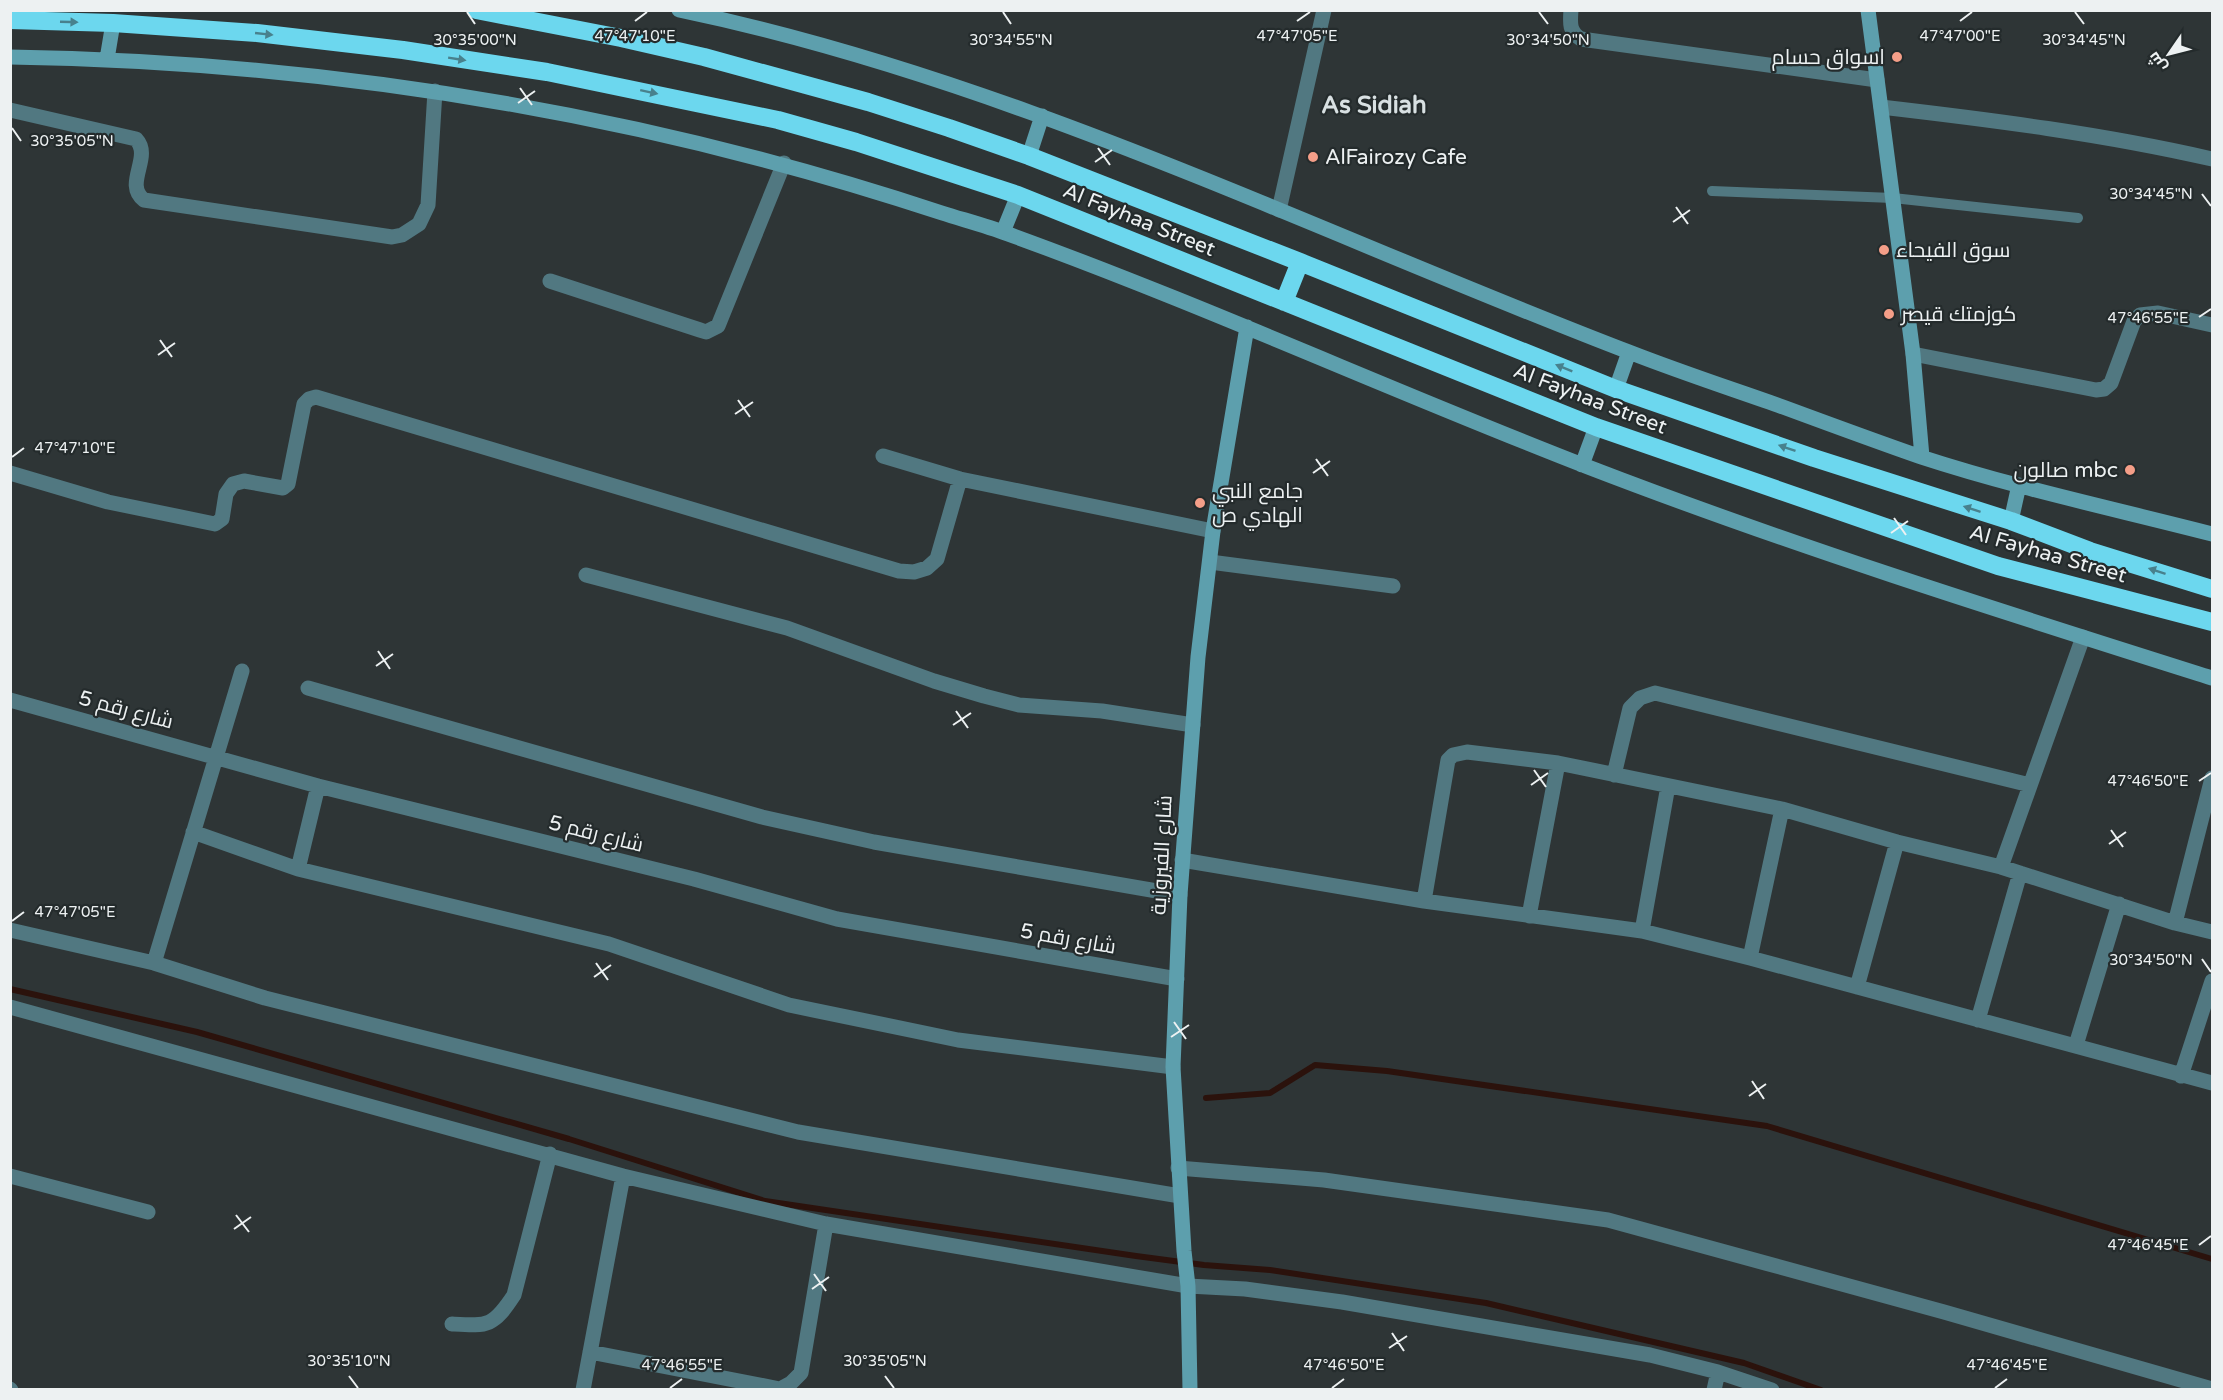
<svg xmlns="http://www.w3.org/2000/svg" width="2223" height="1400" viewBox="0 0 2223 1400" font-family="'Varela Round',Cairo,sans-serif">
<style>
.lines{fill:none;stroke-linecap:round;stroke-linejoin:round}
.stream{stroke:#2b120c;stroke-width:6}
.lane{stroke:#517881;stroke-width:10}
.street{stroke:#517881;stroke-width:15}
.secondary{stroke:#5d9fad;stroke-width:15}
.highway{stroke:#6cd7ee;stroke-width:18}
.oneway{fill:#48818d}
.ticks{fill:none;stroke:#edf1f2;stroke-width:2}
.poi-dot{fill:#f49e88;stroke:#242b2c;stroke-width:2}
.labels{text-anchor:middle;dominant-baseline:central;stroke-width:4.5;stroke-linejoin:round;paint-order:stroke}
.poi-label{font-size:21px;fill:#edf1f2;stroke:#242b2c;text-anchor:start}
.street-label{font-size:21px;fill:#edf1f2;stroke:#242b2c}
.quarter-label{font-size:24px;font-weight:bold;fill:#d8e0e2;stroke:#242b2c}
.ticks-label{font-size:15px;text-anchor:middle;fill:#edf1f2;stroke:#242b2c;stroke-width:4.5;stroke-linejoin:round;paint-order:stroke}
</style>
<rect width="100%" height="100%" fill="#2e3536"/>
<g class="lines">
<path class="stream" d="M10 989 197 1032 569 1139 765 1201 1136 1256 1204 1265 1270 1270 1486 1303 1744 1363 1821 1390
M1206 1098 1270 1093 1315 1065 1387 1071 1767 1126 2212 1259"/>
<path class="lane" d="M1712 191 1893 198 2078 218"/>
<path class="street" d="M1571 10C1570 23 1569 32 1581 39L1877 80
M1881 107C1993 120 2103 134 2212 159
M10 110 136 139C153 157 123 184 144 200L392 237 402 235 419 224 428 205 435 91
M1279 210 1324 10
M550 281 700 330 706 332 718 326 784 163
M1913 354 2096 390 2104 389 2111 383 2134 321 2140 315 2158 313 2212 325
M883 456 960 479 1213 531
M10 473 108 502 215 524 222 519 226 494 233 484 244 481 283 488 288 484 304 404 309 399 316 397 899 571 914 572 927 568 937 559 960 479
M1210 562 1393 586
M586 575 787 628 934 681 984 696 1019 705 1102 711 1193 725
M308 688 762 817 874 842 1180 895
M10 700 318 786 694 879 837 919 1177 979
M1614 775 1630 708 1640 698 1655 693 2030 785
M193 832 298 869 609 944 789 1005 958 1040 1173 1067
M1182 860 1424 901 1642 931 1750 958 2212 1083
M2001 867 2083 637
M298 869 318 786
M1424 901 1448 760 1453 755 1467 752 1558 763 1782 809 1897 842 2001 867 2175 923 2212 932
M1529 916 1558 763
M2175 923 2212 778
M10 930 154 963 265 998 798 1132 1180 1196
M1642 931 1668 786
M1750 958 1782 809
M154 963 242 671
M1857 987 1897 842
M10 1007 623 1176 826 1224 1188 1286 1245 1289 1342 1302 1650 1355 1718 1372 1772 1390
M1978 1020 2020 873
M2076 1045 2119 904
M2181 1076 2212 981
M1178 1168 1324 1180 1608 1220 1944 1312 2212 1389
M10 1176 148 1212
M452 1324C488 1326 493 1327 514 1295L550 1154
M590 1352 780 1389 791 1383 801 1373 826 1224
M10 1389 11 1390
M583 1390 623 1176
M1714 1390 1718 1372"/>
<path class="secondary" d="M679 10C1011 79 1315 232 1629 352 1680 372 1732 389 1783 407 1829 424 1875 441 1921 457 2016 488 2115 509 2212 534
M1868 10 1913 354 1922 457
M10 57C329 62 640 113 942 213 964 220 987 226 1008 234 1204 305 1394 392 1588 467 1793 546 2003 612 2212 678
M107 59 113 23
M1029 156 1042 116
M1003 232 1018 195
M1616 389 1629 352
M1582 465 1596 427
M2011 521 2019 485
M1190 1390 1188 1286 1184 1251 1173 1067 1180 895 1198 657 1213 531 1247 327"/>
<path class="highway" d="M476 10 621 38 704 57 868 102 949 128 1029 156 1300 262 1616 389 1814 458 2011 521 2090 551 2212 589
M10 20 113 23 257 33 403 50 547 72 778 120 856 142 1018 195 1596 427 1998 566 2212 622
M1284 302 1300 262"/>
</g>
<defs><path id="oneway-solid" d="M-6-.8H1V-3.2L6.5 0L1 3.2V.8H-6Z" transform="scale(1.5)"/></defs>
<g class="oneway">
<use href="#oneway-solid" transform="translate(69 22) rotate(2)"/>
<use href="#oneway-solid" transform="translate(264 34) rotate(6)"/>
<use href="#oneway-solid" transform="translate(457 59) rotate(9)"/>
<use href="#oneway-solid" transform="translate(649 92) rotate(12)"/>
<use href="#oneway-solid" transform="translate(1564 368) rotate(-158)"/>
<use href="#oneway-solid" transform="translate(1787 448) rotate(-161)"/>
<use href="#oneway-solid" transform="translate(1972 509) rotate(-162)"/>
<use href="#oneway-solid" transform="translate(2157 571) rotate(-162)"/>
</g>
<path class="ticks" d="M467 12 475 24M1003 12 1011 24M1539 12 1548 24M2075 12 2084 24M635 21 647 12M1297 21 1310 12M1960 21 1972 12M520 88 532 105M518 103 535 91M12 128 21 141M1098 148 1110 165M1095 162 1112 150M2202 194 2211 206M1676 207 1688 224M1673 222 1690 210M2199 317 2211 309M160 340 172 357M158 355 175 343M738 400 750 417M735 414 753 402M12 457 24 448M1316 459 1328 476M1313 473 1330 461M1894 518 1906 535M1891 533 1908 521M378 651 390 669M376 666 393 654M956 711 968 728M953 725 971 713M1534 770 1546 787M2199 781 2211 773M1531 785 1548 773M2111 830 2123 847M2109 844 2126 832M12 921 24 912M2202 959 2211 972M596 963 608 980M594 977 611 965M1174 1022 1186 1039M1171 1037 1189 1025M1752 1081 1764 1099M1749 1096 1766 1084M236 1215 249 1232M234 1229 251 1217M2199 1245 2211 1236M814 1274 826 1291M812 1289 829 1277M1392 1333 1404 1351M1389 1348 1407 1336M349 1376 358 1388M885 1376 894 1388M670 1388 682 1379M1332 1388 1344 1379M1995 1388 2007 1379"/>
<g class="poi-dot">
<circle cx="1897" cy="57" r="6"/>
<circle cx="1313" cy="157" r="6"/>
<circle cx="1884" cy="250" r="6"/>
<circle cx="1889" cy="314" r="6"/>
<circle cx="2130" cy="470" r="6"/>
<circle cx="1200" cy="503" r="6"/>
</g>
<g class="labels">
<g class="poi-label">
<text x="1885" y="57" text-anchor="end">اسواق حسام</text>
<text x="1325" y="157">AlFairozy Cafe</text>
<text x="1896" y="250">سوق الفيحاء</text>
<text x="1901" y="314">كوزمتك قيصر</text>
<text x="2118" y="470" text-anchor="end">صالون mbc</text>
<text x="1212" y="491">جامع النبي<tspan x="1212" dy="24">الهادي ص</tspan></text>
</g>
<g class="street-label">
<text transform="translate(1139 220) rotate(22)">Al Fayhaa Street</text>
<text transform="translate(1590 399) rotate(21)">Al Fayhaa Street</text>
<text transform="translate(2048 554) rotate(16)">Al Fayhaa Street</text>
<text transform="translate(126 710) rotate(15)">شارع رقم 5</text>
<text transform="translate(596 834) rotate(14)">شارع رقم 5</text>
<text transform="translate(1162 855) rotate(-87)">شارع الفيروزية</text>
<text transform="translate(1068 939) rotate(10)">شارع رقم 5</text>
</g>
<g class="quarter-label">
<text x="1374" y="105">As Sidiah</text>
</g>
</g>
<g class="ticks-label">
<text x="1960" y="41">47°47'00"E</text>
<text x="635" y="41">47°47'10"E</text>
<text x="1297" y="41">47°47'05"E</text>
<text x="475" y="45">30°35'00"N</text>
<text x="1011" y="45">30°34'55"N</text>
<text x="1548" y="45">30°34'50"N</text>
<text x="2084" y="45">30°34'45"N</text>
<text x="72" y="146">30°35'05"N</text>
<text x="2151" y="199">30°34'45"N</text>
<text x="2148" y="323">47°46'55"E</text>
<text x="75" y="453">47°47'10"E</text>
<text x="2148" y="786">47°46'50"E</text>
<text x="75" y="917">47°47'05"E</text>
<text x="2151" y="965">30°34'50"N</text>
<text x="2148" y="1250">47°46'45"E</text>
<text x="349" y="1366">30°35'10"N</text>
<text x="885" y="1366">30°35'05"N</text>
<text x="682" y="1370">47°46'55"E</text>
<text x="1344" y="1370">47°46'50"E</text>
<text x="2007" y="1370">47°46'45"E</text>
</g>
<rect width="2223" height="1400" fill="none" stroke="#edf1f2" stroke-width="24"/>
<g transform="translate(2169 54) rotate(235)" stroke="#242b2c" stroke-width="4.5" paint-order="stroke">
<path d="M0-4.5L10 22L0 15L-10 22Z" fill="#edf1f2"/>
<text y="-9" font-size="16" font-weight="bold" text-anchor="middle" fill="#edf1f2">ش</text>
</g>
</svg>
